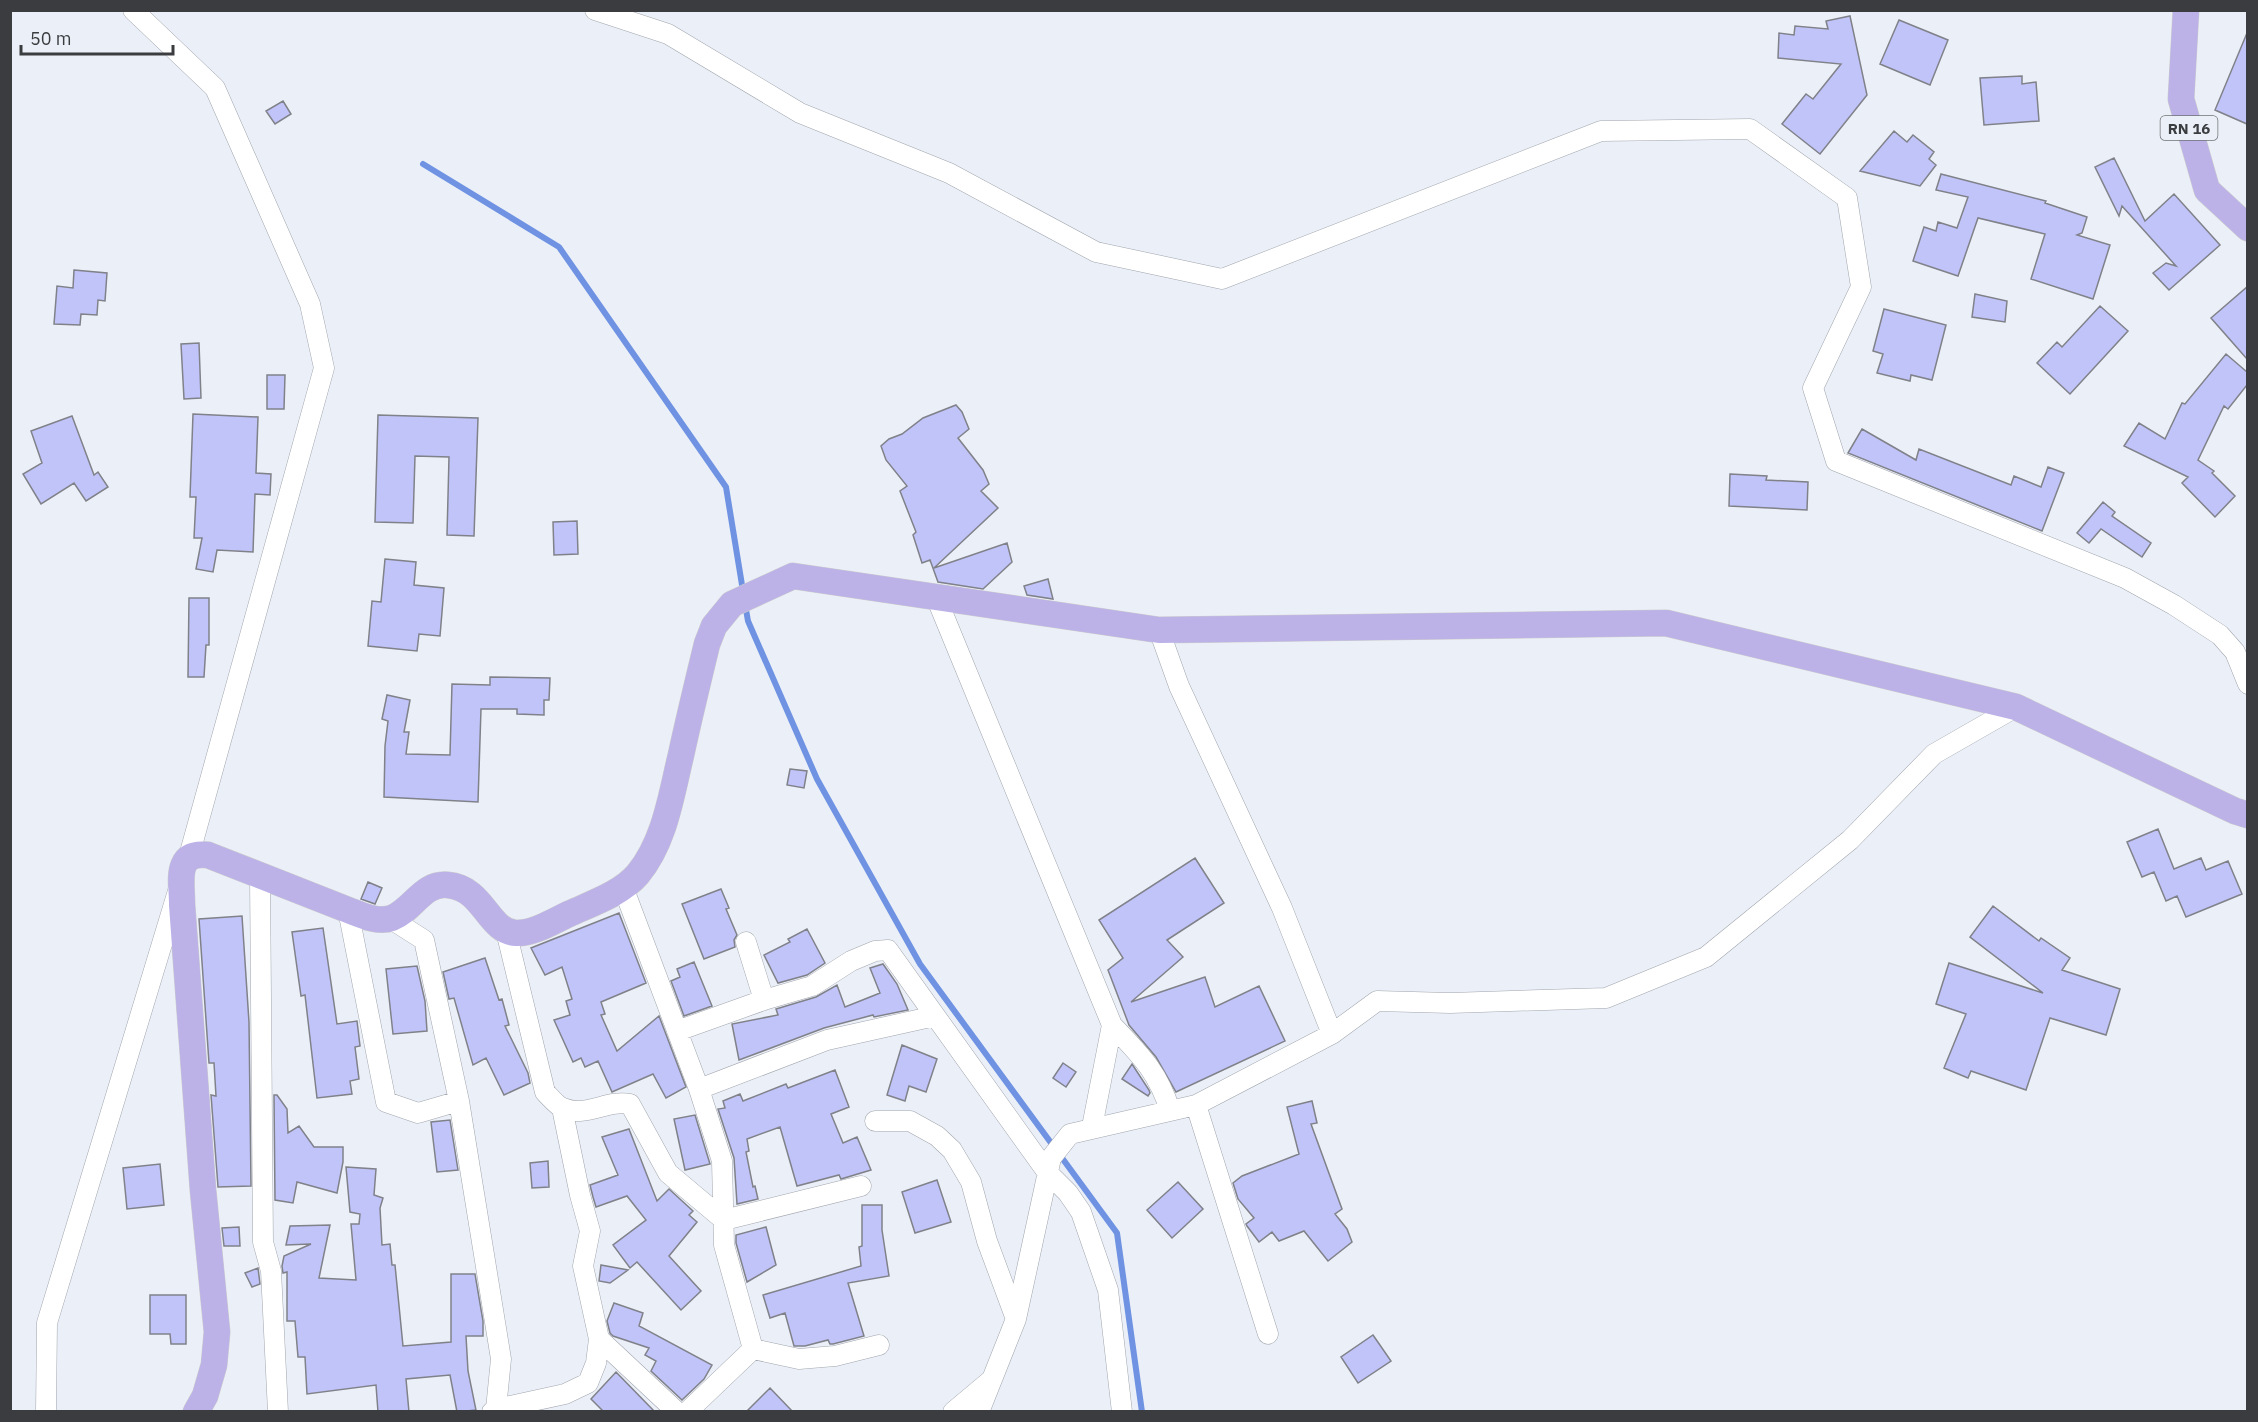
<svg xmlns="http://www.w3.org/2000/svg" width="2258" height="1422" viewBox="0 0 2258 1422" font-family="'IBM Plex Sans',sans-serif">
<style>
.lines{fill:none;stroke-linecap:round;stroke-linejoin:round}
.stream{stroke:#6f93e2;stroke-width:6}
.building{fill:#c0c4f9;stroke:#808189;stroke-width:1.5}
.minor-casing{stroke:#a1a5ad;stroke-width:21}
.major-casing{stroke:#cccccd;stroke-width:27}
.minor{stroke:#fff;stroke-width:20}
.major{stroke:#bcb2e8;stroke-width:26}
.labels{text-anchor:middle;dominant-baseline:central;stroke-width:4.5;stroke-linejoin:round;paint-order:stroke}
.shield{fill:#ebf0f8;stroke:#6f7276;stroke-width:1.5}
.shield-label{font-size:15px;font-weight:bold;fill:#3a3c3f}
</style>
<rect width="100%" height="100%" fill="#ebf0f8"/>
<g class="lines">
<path class="stream" d="M423 164 559 247 726 487 743 591
M745 604 748 621 817 779 920 964 1117 1233 1142 1412"/>
</g>
<path class="building" d="M1850 16 1867 95 1820 154 1782 124 1806 94 1813 99 1841 64 1778 58 1779 33 1794 35 1795 26 1828 29 1826 21Z
M1899 20 1948 40 1930 85 1880 64Z
M2247 33V124L2215 110Z
M2022 76V84L2036 82 2039 121 1984 125 1980 78Z
M283 101 291 114 275 124 266 111Z
M1894 131 1907 142 1913 135 1934 152 1929 159 1936 165 1920 186 1860 171Z
M2114 158 2145 221 2174 194 2220 245 2169 290 2153 273 2166 263 2176 266 2122 206 2119 216 2095 167Z
M1941 174 2046 201 2045 203 2087 217 2082 233 2077 235 2110 245 2093 299 2031 279 2045 234 1978 218 1958 276 1913 261 1924 227 1936 231 1938 222 1957 228 1968 197 1936 190Z
M74 270 107 273 105 301 98 300 97 315 81 314 80 325 54 324 57 286 73 288Z
M2247 287V359L2211 318Z
M1975 294 2007 301 2005 322 1972 317Z
M2100 306 2128 331 2070 394 2037 363 2057 342 2062 347Z
M1884 309 1946 325 1932 380 1911 375 1910 381 1877 373 1883 354 1873 351Z
M199 343 201 398 184 399 181 344Z
M2226 354 2247 372V385L2228 409 2224 406 2198 460 2214 471 2212 473 2235 496 2215 517 2182 483 2188 477 2124 446 2139 423 2165 439 2182 403 2185 404Z
M267 375H285L284 409H267Z
M956 405 962 412 969 429 958 438 983 470 989 484 981 491 998 508 934 568 1007 543 1012 562 983 589 938 582 930 560 922 563 913 535 916 532 900 491 907 486 886 460 881 446 889 439 902 434 923 418Z
M193 414 258 417 256 473 271 474 270 495 255 494 253 552 217 550 213 572 196 569 202 538H194L196 497H190Z
M378 415 478 418 474 536 447 535 449 457 415 456 413 523 375 522Z
M72 416 94 475 98 472 108 487 86 501 74 483 41 504 23 474 42 463 31 431Z
M1862 429 1916 460 1919 449 2011 485 2014 476 2041 487 2048 467 2064 473 2042 531 1848 453Z
M1730 474 1767 476 1766 480 1808 482 1807 510 1729 506Z
M2103 502 2115 512 2112 516 2151 543 2142 557 2101 529 2089 543 2077 533Z
M577 521 578 554 554 555 553 522Z
M385 559 416 562 414 585 444 588 440 636 419 634 417 651 368 646 372 601 381 602Z
M1048 579 1053 599 1027 595 1024 586Z
M189 598H209V645H206L204 677H188Z
M490 677 550 678 549 700H544V715L517 714V709H481L478 802 384 797 385 746 388 721 382 719 387 695 410 700 404 732H409L406 754 450 755 452 684 490 685Z
M790 769 807 771 804 788 787 785Z
M2158 829 2174 869 2201 858 2206 870 2228 861 2242 894 2186 917 2177 896 2166 901 2154 872 2142 877 2127 842Z
M1195 858 1224 903 1167 940 1183 957 1131 1002 1205 977 1215 1007 1259 986 1285 1041 1176 1092 1156 1057 1129 1025 1108 970 1123 958 1099 920Z
M368 882 382 888 375 904 361 899Z
M721 889 729 908 726 909 737 935 734 940 735 947 704 959 682 904Z
M1993 906 2039 941 2041 938 2070 958 2062 970 2120 989 2106 1035 2050 1018 2026 1090 1971 1071 1968 1078 1944 1068 1966 1014 1936 1004 1949 963 2043 993 1970 937Z
M619 913 646 983 601 1002 605 1014 601 1015 617 1051 659 1016 686 1087 666 1098 653 1074 612 1092 598 1061 585 1067 581 1058 573 1062 554 1020 570 1015 566 1001 572 999 562 967 545 975 531 948Z
M242 916 249 1022 251 1186 218 1187 211 1095 216 1096 214 1063H209L199 919Z
M323 928 337 1024 357 1021 360 1046 355 1047 359 1079 350 1081 352 1094 317 1098 305 995 301 996 292 932Z
M807 929 825 963 807 975 778 983 764 955 790 942 788 939Z
M485 958 499 1000 502 999 509 1025 505 1026 528 1073 530 1083 504 1095 486 1058 473 1065 454 998 449 999 443 972Z
M694 962 712 1006 684 1016 671 981 680 977 677 969Z
M883 964 897 984 908 1010 874 1017 873 1015 824 1028 739 1060 732 1024 778 1015 776 1009 816 997 837 985 845 1007 880 993 870 968Z
M417 966 425 1001 427 1031 393 1034 386 969Z
M902 1045 937 1059 926 1092 909 1086 905 1101 887 1095Z
M1063 1063 1076 1072 1066 1087 1053 1078Z
M1132 1064 1149 1090 1150 1093 1148 1096 1122 1079Z
M835 1070 849 1107 831 1114 843 1143 857 1137 871 1170 841 1179 839 1175 797 1186 780 1127 747 1139 749 1151 746 1152 753 1187 755 1186 758 1199 737 1204 734 1158 718 1109 725 1108 723 1101 740 1094 743 1101 786 1084 788 1088Z
M274 1095H277L287 1109 288 1133 299 1126 314 1147H343V1162L337 1193 297 1182 293 1203 275 1200Z
M1312 1101 1317 1123 1311 1124 1342 1209 1335 1214 1347 1229 1352 1242 1328 1261 1304 1231 1279 1241 1272 1232 1259 1242 1247 1226 1246 1224 1254 1218 1238 1199 1233 1183 1242 1176 1299 1154 1287 1107Z
M695 1115 710 1164 685 1170 674 1119Z
M450 1120 458 1170 437 1172 431 1122Z
M629 1129 657 1201 669 1189 693 1211 689 1215 697 1222 669 1256 701 1291 681 1310 637 1262 630 1268 613 1245 646 1220 627 1196 596 1207 593 1197 590 1185 618 1175 602 1137Z
M548 1161 549 1187 532 1188 530 1163Z
M160 1164 164 1205 127 1209 123 1168Z
M346 1167 376 1169 374 1195 383 1198 380 1208 382 1245 390 1244 392 1265H395L403 1346 451 1342V1274H475L483 1321V1336H466L468 1371 476 1410 457 1412 450 1375 406 1379 409 1412H378L376 1385 307 1394 305 1357H298L295 1321H287V1272L283 1273 282 1266 284 1256 311 1244 286 1245 290 1226 330 1225 319 1278 356 1280 351 1224H359L360 1214 350 1212Z
M937 1180 951 1222 915 1233 902 1192Z
M1178 1182 1203 1209 1172 1238 1147 1210Z
M862 1205H882V1230L889 1276 848 1283 864 1336 833 1344H830L828 1340 805 1346H794L785 1313 770 1318 763 1295 861 1266 859 1247 862 1246Z
M239 1227 240 1246H224L222 1228Z
M766 1227 776 1265 747 1282 736 1243V1235Z
M601 1265 628 1270 610 1283 599 1281Z
M258 1268 260 1284 252 1287 245 1273Z
M150 1295H186V1344H171L170 1334H150Z
M614 1303 643 1313 639 1326 712 1365 704 1379 682 1400 651 1371 656 1361 645 1355 649 1348 613 1336 610 1333 607 1321Z
M1373 1335 1391 1361 1358 1383 1341 1357Z
M616 1372 655 1412H604L591 1399Z
M770 1388 793 1412H746Z"/>
<g class="lines">
<g class="minor-casing">
<path id="minor" d="M133 10 215 88 310 304 324 368 189 856
M595 10 668 34 800 113 949 173 1096 252 1222 279 1601 131 1750 129 1847 198 1861 287 1813 388 1836 461 2125 578 2174 605 2220 635 2235 652 2248 684
M936 597 1112 1025 1092 1127
M1159 630 1179 686 1282 908 1332 1034
M260 877 263 1242 271 1271 278 1412
M623 887 699 1089 722 1161 724 1245 753 1349 687 1412
M348 910 386 1102 418 1113 459 1101
M391 919 424 940 459 1101 501 1359 496 1409 492 1412
M506 931 545 1092C550 1097 557 1106 563 1108 587 1118 607 1099 630 1104L668 1173 724 1220 861 1186
M746 942 764 1000
M1112 1025C1140 1055 1157 1070 1170 1110
M677 1031 764 1000 812 986 851 961 875 951 888 950 1047 1172 1068 1193 1081 1212 1108 1290 1122 1412
M699 1089 827 1040 935 1016
M1196 1105 1268 1334
M875 1121H910L937 1136 952 1150 971 1182 987 1241 1016 1319
M599 1339 677 1412
M753 1349 799 1359 835 1356 879 1345
M496 1409 565 1394 588 1383 596 1363 599 1339 583 1266 590 1231 580 1195 562 1108
M46 1412 47 1323 178 891
M953 1412 990 1381
M979 1412 1016 1319 1051 1158 1070 1134 1196 1105 1332 1034 1377 1001 1450 1003 1606 998 1706 957 1850 840 1934 754 2016 707"/>
</g>
<g class="major-casing">
<path id="major" d="M2186 10 2181 99 2207 190 2248 228
M196 1412 205 1396 214 1365 217 1332 203 1190 182 905C182 881 174 851 208 855L348 910C361 915 378 923 392 918 413 910 423 882 448 885 484 888 488 932 516 933 534 934 555 920 571 913 593 903 622 893 638 874 665 841 671 796 681 755 689 718 698 681 707 644L714 626 732 604 793 576 1159 630 1666 623 2016 707 2235 811 2248 815"/>
</g>
<use href="#minor" class="minor"/>
<use href="#major" class="major"/>
</g>
<g class="labels">
<rect class="shield" x="2160.5" y="116" width="57" height="24" rx="4.5"/>
<g class="shield-label">
<text x="2189" y="128">RN 16</text>
</g>
</g>
<rect width="2258" height="1422" fill="none" stroke="#3a3c3f" stroke-width="24"/>
<path d="M21 45v9h152v-9" fill="none" stroke="#3a3c3f" stroke-width="3"/>
<text x="30" y="45" font-size="18" fill="#3a3c3f" stroke="#ebf0f8" stroke-width="4.5" paint-order="stroke">50 m</text>
</svg>
